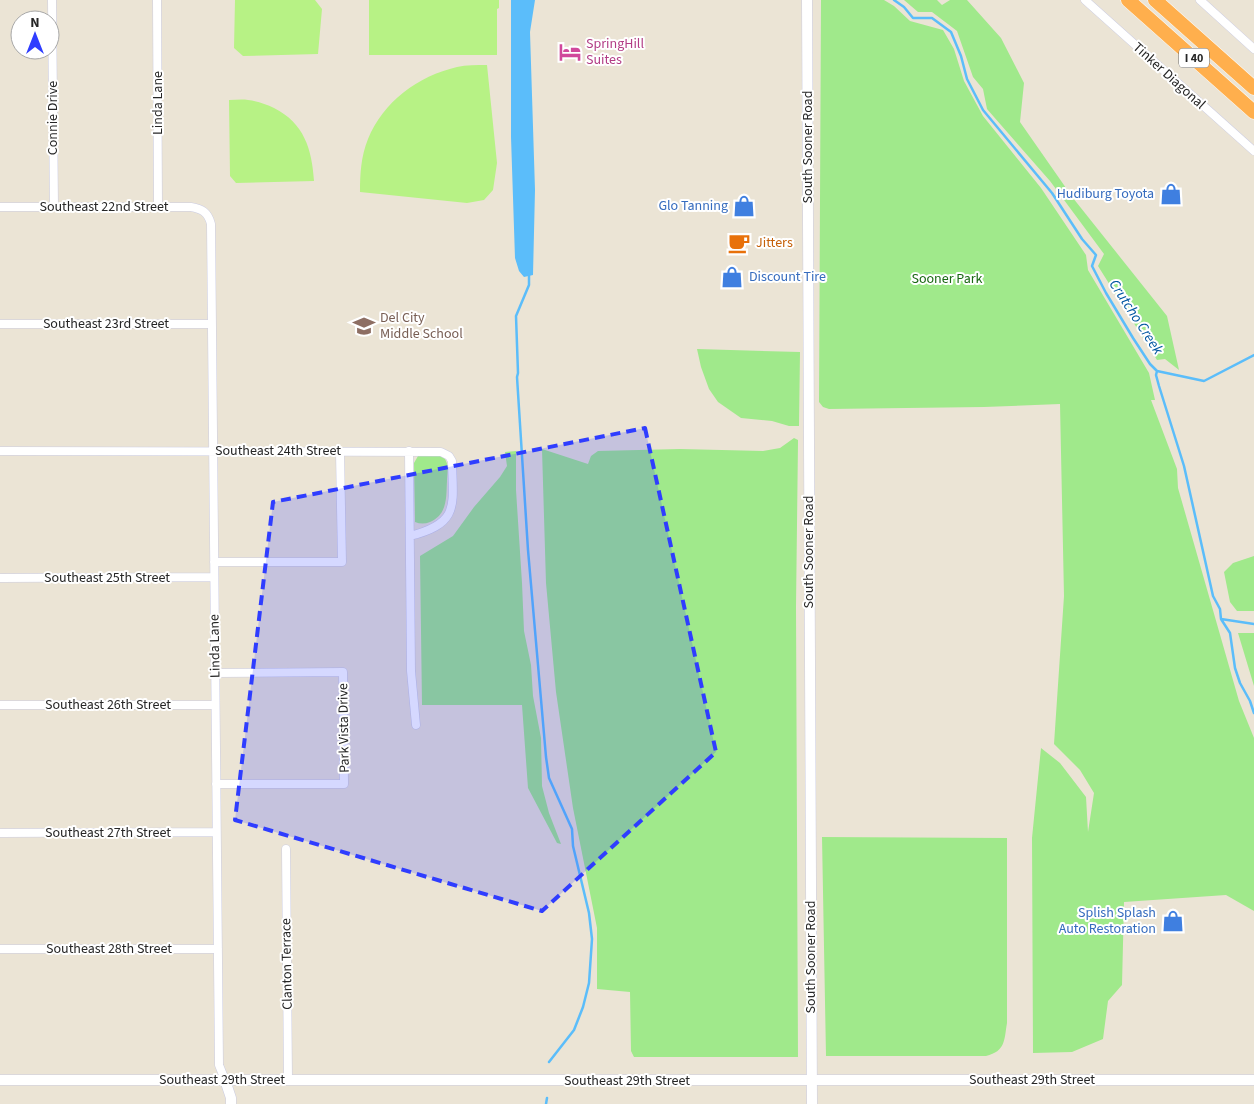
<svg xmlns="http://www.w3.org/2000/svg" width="1254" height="1104" viewBox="0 0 1254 1104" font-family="'Source Sans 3',sans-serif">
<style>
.green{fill:#a0e98b}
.pitch{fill:#b7f285}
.water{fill:#5bbdfa}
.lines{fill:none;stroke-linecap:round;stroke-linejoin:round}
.stream{stroke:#5bbdfa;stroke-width:2.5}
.street-casing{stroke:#cbcce2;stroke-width:9}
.secondary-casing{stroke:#cbcce2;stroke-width:11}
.highway-casing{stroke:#fff;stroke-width:15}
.street{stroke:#fff;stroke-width:8}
.secondary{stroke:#fff;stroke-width:10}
.highway{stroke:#ffaf4d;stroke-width:14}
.marked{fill:#2f3dff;fill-opacity:0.2;stroke:#2f3dff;stroke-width:4;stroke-dasharray:10 6;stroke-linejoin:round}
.labels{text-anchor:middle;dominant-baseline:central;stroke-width:4;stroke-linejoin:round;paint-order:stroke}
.shield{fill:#fff;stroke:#676767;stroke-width:1}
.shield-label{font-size:12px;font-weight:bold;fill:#262626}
.hotel-label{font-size:14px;fill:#b23c85;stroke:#fff;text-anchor:start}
.street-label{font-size:14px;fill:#262626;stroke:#fff}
.shop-label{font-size:14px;fill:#366cbe;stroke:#fff;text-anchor:end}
.food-label{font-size:14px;fill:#c56008;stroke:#fff;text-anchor:start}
.park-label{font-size:14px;fill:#196812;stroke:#fff}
.education-label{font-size:14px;fill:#785e54;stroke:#fff;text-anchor:start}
.water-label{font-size:15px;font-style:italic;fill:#0056a1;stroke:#fff}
</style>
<rect width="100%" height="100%" fill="#ebe4d5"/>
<path class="green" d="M821 0H884L894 6 910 21 943 30 954 49 964 81 983 116 1041 188 1086 255 1088 270 1149 373 1155 400H1151L1177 469 1178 488 1239 701 1254 738V911L1226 895 1124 902 1122 985 1108 1001 1103 1039 1072 1052 1033 1053 1032 838 1041 748 1060 763 1086 797 1088 832 1094 793 1080 770 1054 744 1064 596 1060 404 984 407 829 409 823 407 819 402Z
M904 0H937L942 5 950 0H967L1001 38 1024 83 1020 122 1073 198 1167 316 1179 370 1165 359 1157 360 1098 266 1104 254 1050 181 987 109 983 89 973 77 957 31 932 12H918Z
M697 349 800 352 799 426H789L772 421 741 418 718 402 709 389 701 367Z
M794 438 798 440V442L796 607 798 1057H634L631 1051 630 992 597 989V928L573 808 556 692 546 583 542 449 588 464 591 456 598 451 680 449 763 451 780 448Z
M516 451V490L522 583 524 631 531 665 533 696 541 738 542 786 549 813 561 844 557 843 528 788 522 705H422L420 556 453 536 474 507 500 477 507 466 505 452Z
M437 455C441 456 445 457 446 461 449 467 447 475 447 481 446 497 448 514 430 522 425 524 420 524 415 522V518L414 463 418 456Z
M1254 556V611H1237L1230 602 1224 572 1233 563Z
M1238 633H1254V686Z
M822 837 1007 838V1023C1004 1040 1006 1051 986 1056H826Z"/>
<path class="pitch" d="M235 0H315L322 9 318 54 243 56 234 48Z
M369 0H499V8L497 9V55H369Z
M487 65 497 163 493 190 484 200 467 203 360 192C360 174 361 156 368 139 383 102 418 76 457 67 466 65 477 65 487 65Z
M229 100C235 100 242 99 248 100 257 101 266 104 274 108 304 123 312 149 314 181L236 183 230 176Z"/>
<path class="water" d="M511 0H535L530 32 535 190 533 275 524 277 519 271 515 258 511 137Z"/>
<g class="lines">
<path class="stream" d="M894 0 904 7 913 18H932L951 32 961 56 967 79 983 110 1052 193 1082 239 1096 255 1092 266 1106 293 1133 338 1150 364 1157 371 1156 375 1159 386 1184 466 1213 596 1220 609 1221 619 1230 633 1235 668 1240 683 1250 701 1254 713
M529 272V285L516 316 518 373 517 377 528 550 546 757 549 778 572 829 573 846 589 913 592 939 589 983 583 1007 574 1030 549 1062
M1157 371 1204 381 1254 355
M1221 619 1254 624
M546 1104 547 1098"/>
<g class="street-casing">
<path id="street" d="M52 0 54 207
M157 0 158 206
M1085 0 1254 151
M1200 0 1254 49
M0 207H191C202 209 208 212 211 224L219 1065 225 1080
M0 324H211
M0 451 441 452 449 456 452 461C453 506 460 523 410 536
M409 451 411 671 416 725
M214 562H342L340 452
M0 578 214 577
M215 673 343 672 344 784H216
M0 705H215
M0 833 216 832
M286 849 288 1080
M0 949H218"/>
</g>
<g class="secondary-casing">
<path id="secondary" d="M807 0 812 1104
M0 1080H1254
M225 1080 231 1098V1104"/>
</g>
<g class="highway-casing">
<path id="highway" d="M1128 0 1254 112
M1155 0 1254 88"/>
</g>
<use href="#street" class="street"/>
<use href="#secondary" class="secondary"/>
<use href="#highway" class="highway"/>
</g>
<path class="marked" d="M645 428 716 752 542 911 235 820 273 502Z"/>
<defs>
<g id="hotel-bare" transform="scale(1.725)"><path d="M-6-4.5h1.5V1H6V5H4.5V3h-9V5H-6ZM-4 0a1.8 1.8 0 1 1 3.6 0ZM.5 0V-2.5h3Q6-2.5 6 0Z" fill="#d1479c" stroke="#fff" stroke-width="2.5" paint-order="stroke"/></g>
<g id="shop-bare" transform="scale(1.725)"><path d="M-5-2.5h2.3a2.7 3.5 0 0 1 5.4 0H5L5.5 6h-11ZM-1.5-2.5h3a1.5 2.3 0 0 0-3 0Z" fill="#3f7fe0" stroke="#fff" stroke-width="2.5" paint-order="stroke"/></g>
<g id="cafe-bare" transform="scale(1.725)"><path d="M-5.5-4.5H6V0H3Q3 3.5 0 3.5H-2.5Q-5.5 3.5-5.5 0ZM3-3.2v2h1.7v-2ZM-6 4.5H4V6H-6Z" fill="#e8710a" stroke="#fff" stroke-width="2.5" paint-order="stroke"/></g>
<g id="school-bare" transform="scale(1.725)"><path d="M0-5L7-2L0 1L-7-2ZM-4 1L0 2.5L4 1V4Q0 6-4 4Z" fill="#8d6e63" stroke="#fff" stroke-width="2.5" paint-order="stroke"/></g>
</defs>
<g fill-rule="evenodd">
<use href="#hotel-bare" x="570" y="52"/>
<use href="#shop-bare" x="1171" y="194"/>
<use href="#shop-bare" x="744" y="206"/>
<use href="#cafe-bare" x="739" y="243"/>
<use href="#shop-bare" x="732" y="277"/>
<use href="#school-bare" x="364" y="326"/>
<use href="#shop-bare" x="1173" y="921"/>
</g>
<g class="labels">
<rect class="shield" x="1179" y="48.5" width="30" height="19" rx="4"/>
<g class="shield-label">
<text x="1194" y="58">I 40</text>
</g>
<g class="hotel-label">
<text x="586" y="44">SpringHill<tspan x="586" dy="16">Suites</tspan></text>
</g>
<g class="street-label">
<text transform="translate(1169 76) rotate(42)">Tinker Diagonal</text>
<text transform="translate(158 103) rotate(-90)">Linda Lane</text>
<text transform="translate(53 118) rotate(-90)">Connie Drive</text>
<text transform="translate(808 147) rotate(-90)">South Sooner Road</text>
<text x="104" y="207">Southeast 22nd Street</text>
<text x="106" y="324">Southeast 23rd Street</text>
<text x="278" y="451">Southeast 24th Street</text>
<text transform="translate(809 552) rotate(-90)">South Sooner Road</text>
<text x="107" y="578">Southeast 25th Street</text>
<text transform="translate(215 646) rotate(-91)">Linda Lane</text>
<text x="108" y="705">Southeast 26th Street</text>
<text transform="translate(344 728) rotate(-91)">Park Vista Drive</text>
<text x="108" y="833">Southeast 27th Street</text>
<text x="109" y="949">Southeast 28th Street</text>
<text transform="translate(811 957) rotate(-90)">South Sooner Road</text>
<text transform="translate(287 964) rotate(-91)">Clanton Terrace</text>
<text x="222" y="1080">Southeast 29th Street</text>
<text x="1032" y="1080">Southeast 29th Street</text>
<text x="627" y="1081">Southeast 29th Street</text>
</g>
<g class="shop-label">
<text x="1154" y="194">Hudiburg Toyota</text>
<text x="728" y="206">Glo Tanning</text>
<text x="749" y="277" text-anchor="start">Discount Tire</text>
<text x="1156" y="913">Splish Splash<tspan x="1156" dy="16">Auto Restoration</tspan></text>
</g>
<g class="food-label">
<text x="756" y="243">Jitters</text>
</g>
<g class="park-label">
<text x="947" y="279">Sooner Park</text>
</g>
<g class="education-label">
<text x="380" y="318">Del City<tspan x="380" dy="16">Middle School</tspan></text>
</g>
<g class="water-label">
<text transform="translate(1136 317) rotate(57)">Crutcho Creek</text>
</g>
</g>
<g transform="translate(35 35)"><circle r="24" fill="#ffffff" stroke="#a8a8a8"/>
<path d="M0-4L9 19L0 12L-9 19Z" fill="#2f3dff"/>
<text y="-8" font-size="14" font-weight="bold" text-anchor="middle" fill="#262626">N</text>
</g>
</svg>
